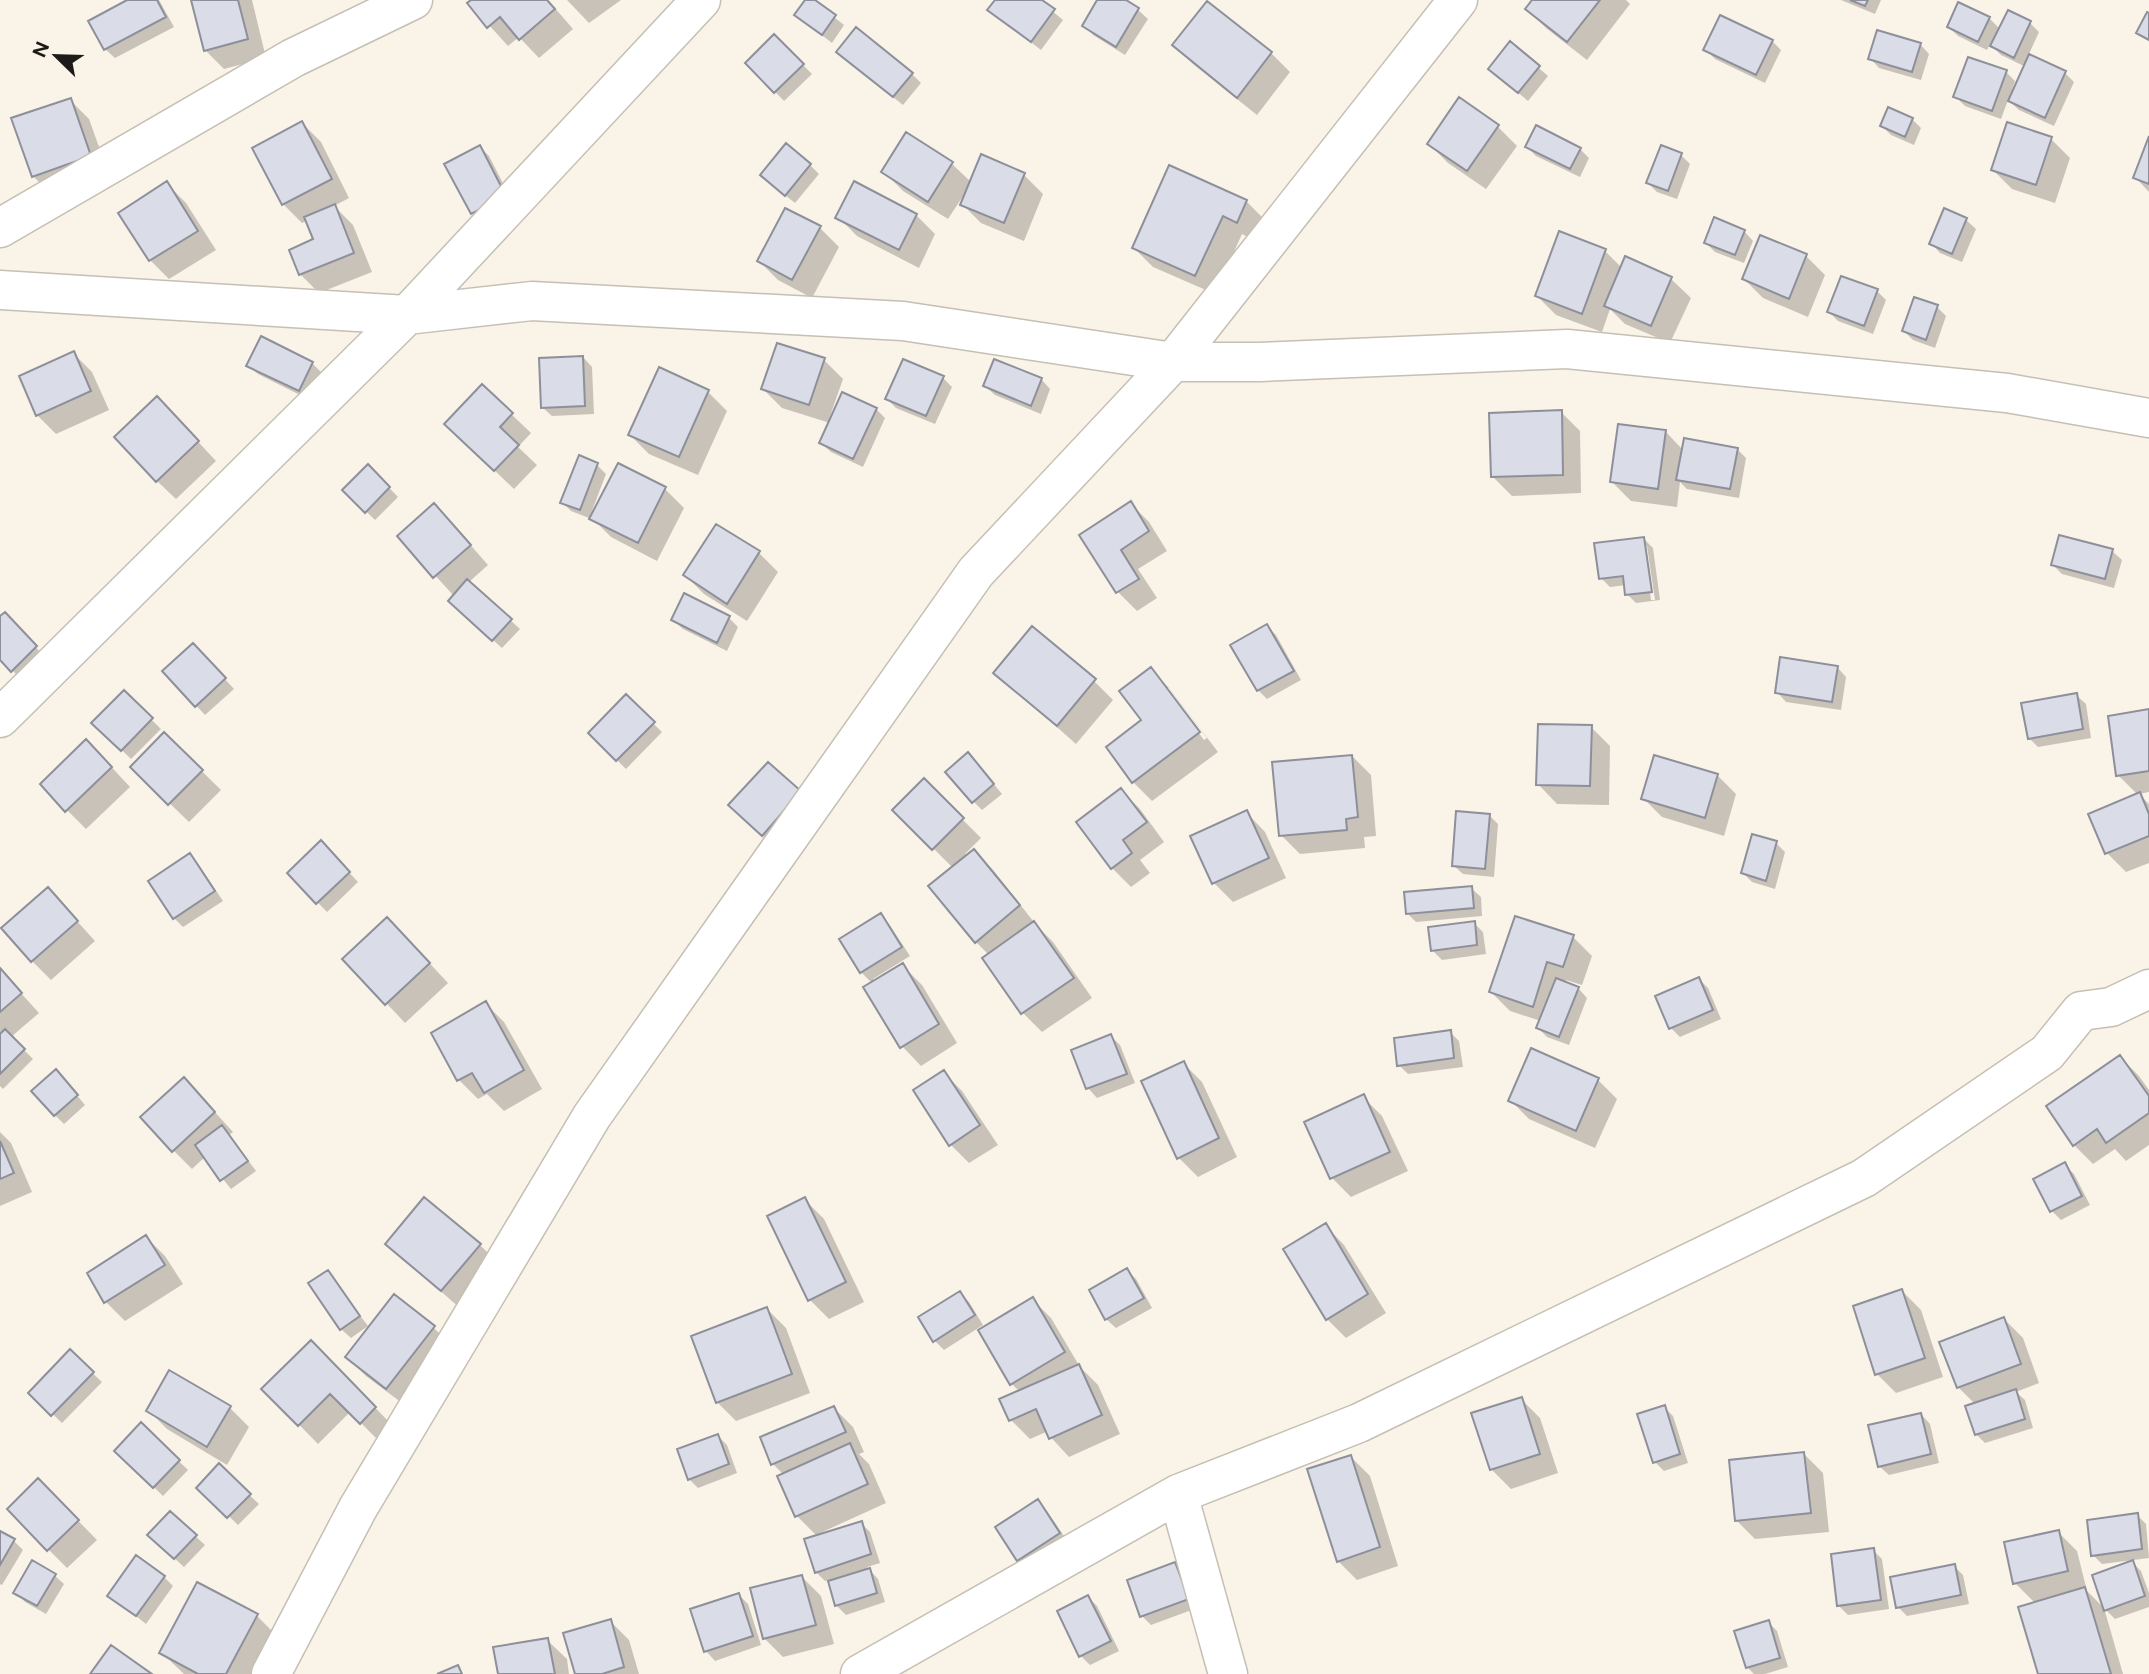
<svg xmlns="http://www.w3.org/2000/svg" width="2149" height="1674" viewBox="0 0 2149 1674" font-family="Figtree,sans-serif">
<style>
.shadow{fill:#0003;fill-rule:evenodd}
.building{fill:#dadce8;stroke:#8d8f9a;stroke-width:2}
.lines{fill:none;stroke-linecap:round;stroke-linejoin:round}
.street-casing{stroke:#c5bfb4;stroke-width:41}
.street{stroke:#fff;stroke-width:38}
</style>
<rect width="100%" height="100%" fill="#faf3e7"/>
<path class="shadow" d="M131 0H159L174 27 115 58 105 49Z
M193 0H252L266 58 224 69 205 50Z
M474 0H548L573 29 539 58 519 37 508 46 470 4Z
M567 0H621L589 23Z
M807 0H812L844 25 832 43 796 15Z
M997 0H1039L1063 20 1041 50 990 10Z
M1099 0H1122L1138 10 1148 19 1125 55 1093 35 1084 25Z
M1534 0H1626L1630 4 1587 60 1546 28 1527 9Z
M1841 0H1881L1875 14Z
M1207 3 1271 53 1290 72 1257 115 1193 64 1174 45Z
M1989 18 2000 29 2030 23 2039 32 2028 56 2065 73 2074 82 2054 126 2019 110 2008 100 2001 119 1965 106 1955 96 2006 72 2015 81 2012 90 2014 92 2026 67 2001 55 1990 44 1987 50 1958 36 1949 27Z
M774 36 812 74 784 101 747 63Z
M1772 41 1781 50 1765 83 1715 59 1706 50Z
M1510 43 1548 76 1528 101 1499 77Z
M1920 44 1929 54 1921 80 1879 68 1870 58Z
M848 61 912 74 921 83 903 105Z
M70 100 89 119 109 175 52 195 33 176Z
M1912 119 1921 128 1914 145 1891 135 1882 126Z
M302 123 321 142 349 198 334 206 353 225 372 272 319 293 300 274 315 240 308 220 302 223 283 204Z
M1498 127 1517 146 1486 189 1448 163 1429 144Z
M906 135 952 164 971 182 1024 175 1043 194 1024 241 981 223 962 204 967 194 965 193 948 219 903 191 884 172Z
M2051 139 2070 158 2055 203 2012 189 1993 170Z
M2149 141V192L2135 177Z
M480 147 489 156 514 205 482 223 472 213 447 165Z
M1527 147 1580 149 1589 158 1580 177 1536 156Z
M1681 155 1690 164 1677 199 1657 192 1648 183Z
M810 165 819 174 795 203 771 184Z
M167 184 186 203 216 250 169 279 150 260 120 213Z
M855 184 916 215 935 234 919 268 857 236 838 217Z
M1246 201 1265 220 1256 241 1242 234 1215 294 1153 267 1134 248Z
M1945 211 1966 220 1976 229 1962 262 1940 253 1931 243Z
M820 228 839 247 812 298 778 280 759 261Z
M1744 231 1753 241 1744 263 1715 252 1706 243Z
M1605 251 1622 268 1626 259 1671 279 1691 298 1670 343 1625 324 1610 309 1602 332 1556 315 1537 296Z
M1806 256 1825 275 1808 317 1763 298 1744 279Z
M1877 291 1886 300 1873 334 1838 321 1829 312Z
M1937 307 1946 316 1935 348 1913 340 1904 331Z
M73 353 92 372 109 410 56 434 37 415Z
M583 357 592 367 594 414 552 416 542 407Z
M824 360 843 379 829 419 876 409 885 418 863 467 831 452 821 443 830 423 782 408 763 389Z
M312 363 321 372 308 399 258 374 248 365Z
M659 370 708 392 727 411 698 475 649 454 630 435Z
M943 378 952 387 935 424 896 408 887 399Z
M1041 379 1050 389 1041 414 995 395 985 386Z
M482 386 531 433 518 447 537 465 514 489 465 442Z
M1561 412 1580 431 1581 493 1512 496 1493 477Z
M175 417 216 461 176 499 157 481Z
M1666 432 1683 450 1737 449 1746 458 1739 498 1687 489 1680 482 1677 507 1631 501 1612 482Z
M597 465 606 474 590 516 592 517 619 465 665 489 684 508 657 561 611 537 590 516 589 518 571 511 562 502Z
M368 466 398 497 375 520 344 490Z
M1130 503 1149 522 1167 551 1138 569 1157 598 1137 611 1118 592 1082 535Z
M453 525 488 565 469 582 520 629 502 648 459 610 454 596 399 536Z
M716 526 759 553 778 572 747 621 704 594 685 575Z
M1644 539 1653 548 1660 600 1636 603 1627 594 1626 585 1610 587 1601 578ZM1644 546H1647L1655 600H1651Z
M2112 551 2122 560 2114 588 2062 574 2053 565Z
M4 614 45 657 21 679 0 658V619Z
M729 618 738 627 727 651 683 629 673 620Z
M1267 626 1276 635 1301 680 1267 699 1258 690Z
M202 654 234 689 205 715 165 672Z
M1837 667 1846 677 1841 710 1786 702 1777 692Z
M1151 670 1170 689 1218 752 1152 801 1133 782ZM1165 688H1169L1207 738 1204 740Z
M996 673 1094 681 1113 700 1076 744Z
M124 693 161 729 131 759 94 723Z
M2076 695 2086 704 2091 738 2038 747 2029 738Z
M626 697 662 732 626 769 590 733Z
M2149 711V792L2139 794 2149 804V863L2126 872 2107 853 2138 795 2118 775Z
M1591 727 1610 746 1609 805 1557 804 1538 784Z
M164 734 221 790 189 822 132 767Z
M1352 756 1371 775 1376 836 1364 837 1365 848 1300 854 1281 835Z
M105 760 130 787 86 829 67 810Z
M977 764 1002 794 982 810 973 801Z
M1717 775 1736 794 1724 836 1662 817 1643 798Z
M924 781 981 838 965 854 967 856 974 851 993 870 1037 926 1053 942 1092 998 1042 1032 1023 1013 989 955 976 942 953 868 895 810Z
M1121 790 1140 809 1164 842 1140 860 1150 873 1131 887 1112 868 1078 822Z
M800 793 782 853 750 824Z
M1246 812 1265 832 1286 878 1233 902 1214 883Z
M1489 815 1498 824 1494 877 1463 874 1453 865Z
M1776 843 1785 852 1775 889 1752 882 1743 873Z
M330 852 358 882 327 912 289 873Z
M190 855 199 865 223 901 183 927 174 918Z
M1471 888 1481 897 1482 916 1416 922 1407 913Z
M48 889 95 941 51 980 32 961Z
M880 915 889 924 910 956 873 979 875 982 903 966 922 985 957 1043 921 1066 902 1046 873 984 861 972Z
M1474 923 1483 932 1486 954 1442 960 1433 951Z
M1573 937 1592 956 1582 985 1566 980 1565 983 1578 988 1587 998 1569 1045 1547 1037 1538 1028 1541 1021 1510 1011 1491 992Z
M406 938 448 983 405 1023 345 959Z
M0 970 39 1013 11 1037 33 1059 3 1089 0 1086Z
M1699 979 1708 988 1721 1019 1680 1037 1671 1028 1658 997Z
M485 1003 504 1022 542 1089 504 1111 487 1094 478 1099 459 1080 433 1033Z
M1450 1032 1459 1041 1463 1067 1408 1074 1399 1065Z
M1111 1036 1120 1045 1135 1083 1097 1098 1088 1088 1073 1051Z
M2120 1057 2139 1076 2149 1090V1145L2126 1161 2115 1149 2093 1164 2074 1145Z
M1183 1063 1202 1082 1237 1157 1198 1177 1179 1158Z
M943 1072 962 1091 998 1145 969 1163 950 1144Z
M1598 1080 1617 1099 1595 1148 1529 1119 1510 1100Z
M65 1081 85 1105 64 1124 55 1115Z
M1363 1097 1382 1116 1408 1171 1351 1197 1332 1178 1307 1122Z
M202 1098 233 1132 229 1135 256 1171 231 1189 205 1157 192 1169 173 1150Z
M0 1132 11 1143 32 1192 0 1206Z
M2064 1165 2074 1174 2090 1205 2061 1220 2052 1211Z
M805 1200 824 1219 864 1302 829 1319 810 1300Z
M1325 1225 1344 1245 1386 1313 1346 1338 1327 1319Z
M146 1237 165 1256 183 1284 125 1321 106 1302Z
M387 1244 480 1245 499 1264 461 1309Z
M1127 1270 1136 1279 1152 1308 1116 1328 1106 1319Z
M327 1272 368 1326 351 1338 341 1329 310 1284Z
M1902 1291 1921 1310 1943 1377 1896 1393 1877 1374Z
M960 1293 969 1302 983 1325 944 1350 935 1341 921 1318Z
M1032 1299 1051 1318 1080 1367 1098 1385 1120 1434 1069 1457 1046 1432 1030 1439 1011 1420 1020 1392 1012 1384 980 1331Z
M767 1309 786 1328 810 1393 736 1421 717 1402Z
M2004 1319 2023 1338 2039 1383 2016 1392 2025 1400 2033 1428 1985 1443 1976 1434V1405L1958 1387Z
M433 1327 452 1346 406 1406 366 1376 347 1357Z
M311 1342 394 1427 380 1442 350 1412 318 1444 264 1389Z
M70 1352 102 1382 62 1423 31 1393Z
M1521 1399 1540 1418 1558 1473 1511 1489 1492 1470 1473 1414Z
M1664 1407 1673 1416 1688 1463 1664 1471 1655 1462Z
M230 1408 249 1427 227 1465 167 1429 148 1410Z
M834 1408 853 1427 864 1452 859 1454 869 1464 886 1503 818 1534 819 1536 861 1523 870 1532 880 1563 867 1567 878 1579 885 1602 846 1615 837 1606 829 1580 825 1581 816 1572 818 1537 797 1516 784 1475 773 1464Z
M1921 1414 1930 1424 1939 1463 1889 1475 1879 1466Z
M141 1425 188 1470 163 1496 117 1451Z
M718 1436 727 1445 737 1473 698 1488 689 1479Z
M1804 1454 1823 1473 1829 1532 1755 1539 1736 1520Z
M1351 1457 1370 1476 1398 1566 1357 1580 1338 1561Z
M219 1466 259 1504 238 1525 199 1487Z
M38 1480 97 1540 67 1568 48 1549Z
M1038 1501 1047 1511 1068 1542 1027 1569 1018 1560Z
M170 1513 205 1545 184 1567 159 1544Z
M2137 1515 2146 1524 2149 1558 2102 1564 2093 1555Z
M2058 1532 2077 1551 2087 1591 2104 1608 2123 1674H2039L2035 1603 2015 1583Z
M0 1533 14 1541 23 1550 2 1585 0 1584Z
M1873 1550 1882 1559 1889 1609 1848 1615 1838 1605Z
M2132 1562 2141 1571 2149 1593V1607L2115 1619 2106 1610Z
M1175 1564 1184 1573 1197 1608 1151 1625 1142 1616Z
M1954 1566 1963 1575 1969 1604 1907 1616 1898 1607Z
M54 1575 64 1584 46 1614 25 1602 16 1592Z
M164 1577 173 1586 146 1624 110 1595Z
M802 1577 821 1596 834 1644 783 1657 764 1638Z
M739 1595 748 1604 761 1645 715 1661 706 1651Z
M1088 1597 1097 1606 1119 1651 1090 1665 1081 1656Z
M257 1616 276 1635 255 1674H184L161 1652Z
M610 1621 629 1640 639 1674H577Z
M1768 1622 1777 1631 1788 1667 1765 1674H1754L1747 1667Z
M547 1640 567 1659 569 1674H500Z"/>
<path class="building" d="M127 0H157L166 17 104 50 88 21Z
M191 0H238L248 39 204 51Z
M471 0H547L555 9 519 40 500 17 487 28 467 3Z
M805 0H815L836 15 822 35 794 15Z
M995 0H1042L1055 9 1031 42 987 10Z
M1097 0H1126L1139 8 1116 47 1082 26Z
M1532 0H1600L1567 42 1525 9Z
M1850 0H1868L1865 6Z
M1207 1 1272 52 1237 98 1172 45Z
M1958 2 1990 17 1978 42 1947 27Z
M2008 10 2031 21 2014 58 1990 46Z
M2147 12 2149 13V40L2136 33Z
M1720 15 1773 40 1756 75 1703 50Z
M856 27 913 73 893 97 836 52Z
M1877 30 1921 43 1912 72 1868 59Z
M774 34 804 64 774 93 745 63Z
M1510 41 1540 66 1518 93 1488 69Z
M2029 54 2066 71 2045 118 2008 101Z
M1968 57 2007 70 1992 111 1953 97Z
M1459 97 1499 125 1467 171 1427 144Z
M71 98 91 156 32 177 11 118Z
M1888 107 1913 118 1905 137 1880 126Z
M302 121 332 179 282 205 252 148Z
M2007 122 2052 137 2036 185 1991 170Z
M1536 125 1581 148 1570 169 1525 147Z
M906 132 953 162 928 202 881 172Z
M2149 136V184L2133 178Z
M786 143 811 164 785 196 760 175Z
M480 145 506 196 471 214 444 164Z
M1661 145 1682 153 1668 191 1646 183Z
M981 154 1025 173 1004 223 960 205Z
M1169 165 1247 200 1237 223 1223 216 1195 276 1132 248Z
M167 181 198 231 149 261 118 213Z
M854 181 917 214 899 250 835 218Z
M335 204 354 253 299 275 289 250 313 239 304 217Z
M785 208 821 226 792 280 757 261Z
M1944 208 1967 218 1952 254 1929 244Z
M1714 217 1745 230 1735 255 1704 243Z
M1559 231 1606 249 1582 314 1535 296Z
M1760 235 1807 254 1789 299 1742 279Z
M1625 256 1672 277 1651 326 1604 306Z
M1841 276 1878 289 1864 326 1827 312Z
M1914 297 1938 305 1926 340 1902 331Z
M261 336 313 362 299 391 246 366Z
M777 343 825 358 809 405 761 389Z
M74 351 91 391 36 416 19 376Z
M583 356 585 406 541 408 539 358Z
M903 359 944 376 926 416 885 399Z
M994 359 1042 378 1031 406 983 386Z
M659 367 709 390 679 457 628 435Z
M482 384 513 413 500 427 519 445 494 471 444 424Z
M842 392 877 408 853 459 819 443Z
M157 396 199 441 156 482 114 437Z
M1562 410 1563 475 1491 477 1489 413Z
M1618 424 1666 430 1658 489 1610 482Z
M1684 438 1738 448 1730 489 1676 480Z
M579 455 598 463 580 510 560 503Z
M618 463 666 487 638 543 589 519Z
M368 464 390 487 365 513 342 490Z
M1131 501 1149 531 1121 550 1139 579 1116 593 1079 535Z
M434 503 471 545 433 578 397 536Z
M716 524 760 551 727 604 683 575Z
M2059 535 2113 549 2105 579 2051 565Z
M1644 537 1652 592 1625 595 1623 576 1599 579 1594 543Z
M467 579 512 619 492 641 448 601Z
M684 593 730 616 717 643 671 620Z
M5 612 37 646 11 672 0 660V616Z
M1267 624 1294 671 1257 691 1230 645Z
M1032 626 1096 679 1057 726 993 673Z
M193 643 226 678 195 707 162 671Z
M1780 657 1838 666 1832 702 1775 693Z
M1151 667 1200 732 1132 783 1106 747 1141 720 1119 691Z
M124 690 153 718 121 751 91 723Z
M2077 693 2083 729 2028 739 2021 703Z
M626 694 655 722 616 761 588 733Z
M2149 709V771L2116 776 2108 716Z
M1538 724 1592 725 1590 786 1536 785Z
M164 732 203 770 168 805 130 767Z
M86 739 112 767 65 812 40 784Z
M968 752 994 784 972 803 945 772Z
M1352 755 1358 817 1346 819 1347 830 1279 836 1272 762Z
M1654 755 1718 774 1705 818 1641 799Z
M768 762 801 791 762 836 728 805Z
M924 778 964 818 932 850 892 810Z
M1121 788 1147 822 1123 840 1132 853 1111 869 1076 822Z
M2140 792 2149 814V836L2105 854 2088 814Z
M1247 810 1269 858 1212 884 1190 836Z
M1456 811 1490 814 1485 869 1452 866Z
M1752 834 1777 841 1766 881 1741 873Z
M321 840 350 872 316 904 287 873Z
M974 849 1020 905 975 943 928 886Z
M190 853 215 891 173 919 148 881Z
M1472 886 1474 908 1406 914 1404 892Z
M48 887 78 921 31 962 1 928Z
M881 913 902 947 860 973 839 939Z
M1515 916 1574 935 1563 967 1547 962 1533 1007 1489 992Z
M387 917 430 963 385 1005 342 959Z
M1034 921 1074 978 1021 1014 982 958Z
M1475 921 1477 945 1431 951 1428 927Z
M903 963 939 1024 900 1048 863 987Z
M0 968 22 993 0 1012Z
M1699 977 1713 1010 1669 1029 1655 996Z
M1556 978 1579 987 1559 1037 1536 1028Z
M486 1001 524 1070 484 1093 472 1073 457 1081 431 1033Z
M5 1029 25 1049 0 1074V1034Z
M1451 1030 1454 1058 1397 1066 1394 1038Z
M1111 1034 1127 1074 1086 1089 1071 1050Z
M1531 1048 1599 1078 1576 1131 1508 1101Z
M2120 1055 2149 1096V1113L2106 1143 2097 1129 2073 1146 2046 1106Z
M1184 1061 1219 1138 1177 1159 1141 1081Z
M56 1069 78 1095 54 1116 31 1091Z
M944 1070 980 1125 949 1146 913 1090Z
M184 1077 215 1112 172 1152 140 1117Z
M1364 1094 1390 1152 1330 1179 1304 1122Z
M222 1125 248 1161 220 1181 195 1145Z
M0 1141 14 1173 0 1179Z
M2065 1162 2082 1196 2050 1212 2033 1179Z
M424 1197 481 1244 441 1291 385 1244Z
M805 1197 846 1282 808 1301 767 1216Z
M1326 1223 1368 1294 1326 1320 1283 1249Z
M146 1235 165 1265 104 1303 87 1273Z
M1127 1268 1144 1298 1105 1320 1089 1290Z
M328 1270 360 1316 340 1330 308 1283Z
M1902 1289 1925 1358 1875 1375 1853 1306Z
M960 1291 975 1315 933 1342 918 1317Z
M394 1294 435 1326 386 1389 345 1357Z
M1033 1297 1065 1352 1010 1385 978 1330Z
M767 1307 792 1374 716 1403 691 1336Z
M2004 1317 2021 1364 1957 1388 1939 1342Z
M311 1340 376 1407 360 1424 330 1394 298 1426 261 1389Z
M70 1349 94 1372 51 1416 28 1393Z
M1079 1364 1102 1415 1049 1439 1036 1409 1009 1421 999 1399Z
M169 1370 231 1406 207 1447 146 1411Z
M2016 1389 2025 1419 1975 1435 1965 1406Z
M1522 1397 1540 1454 1490 1470 1471 1413Z
M1665 1405 1680 1454 1653 1463 1637 1414Z
M834 1406 846 1432 771 1465 760 1437Z
M1921 1413 1931 1454 1878 1467 1868 1425Z
M141 1422 180 1460 153 1488 114 1451Z
M718 1434 729 1464 688 1480 677 1449Z
M850 1443 868 1484 795 1517 777 1476Z
M1804 1452 1811 1513 1735 1521 1729 1460Z
M1351 1455 1380 1547 1337 1562 1307 1469Z
M219 1463 251 1494 227 1518 196 1488Z
M38 1478 79 1520 47 1551 7 1509Z
M1038 1499 1060 1533 1017 1561 995 1527Z
M170 1511 197 1535 174 1559 147 1535Z
M2138 1513 2142 1549 2091 1556 2087 1520Z
M862 1521 871 1554 815 1573 804 1539Z
M2059 1530 2068 1571 2013 1584 2004 1542Z
M0 1531 15 1539 0 1565Z
M1874 1548 1881 1600 1837 1606 1831 1554Z
M136 1555 165 1576 136 1616 107 1596Z
M32 1560 56 1574 37 1606 13 1593Z
M2133 1560 2145 1596 2104 1611 2092 1575Z
M1175 1562 1189 1599 1140 1617 1127 1580Z
M1955 1564 1961 1595 1896 1608 1890 1577Z
M870 1568 877 1593 835 1606 828 1581Z
M802 1575 816 1625 763 1639 750 1588Z
M197 1582 258 1614 226 1674H198L159 1653Z
M2085 1587 2111 1674H2038L2018 1607Z
M739 1593 753 1636 704 1652 690 1609Z
M1088 1595 1111 1641 1079 1657 1057 1611Z
M611 1619 624 1667 602 1674H575L563 1633Z
M1769 1620 1780 1658 1746 1668 1734 1631Z
M548 1638 555 1674H498L493 1647Z
M111 1645 152 1674H90Z
M458 1665 462 1674H437Z"/>
<g class="lines">
<g class="street-casing">
<path id="street" d="M0 228 293 58 413 0
M0 290 407 315 532 301 903 321 1173 362H1260L1567 349 2007 393 2149 418
M0 718 407 315 701 0
M1178 1494 1228 1674
M271 1674 358 1508 592 1116 976 572 1173 362 1458 0
M860 1674 1178 1494 1359 1423 1864 1178 2047 1053 2081 1011 2111 1007 2149 989"/>
</g>
<use href="#street" class="street"/>
</g>
<g transform="translate(56 56) rotate(293)" stroke="#faf3e7" stroke-width="5" paint-order="stroke">
<path d="M0-5L12 26L0 18L-12 26Z" fill="#1d1b17"/>
<text y="-10" font-size="19" font-weight="bold" text-anchor="middle" fill="#1d1b17">N</text>
</g>
</svg>
